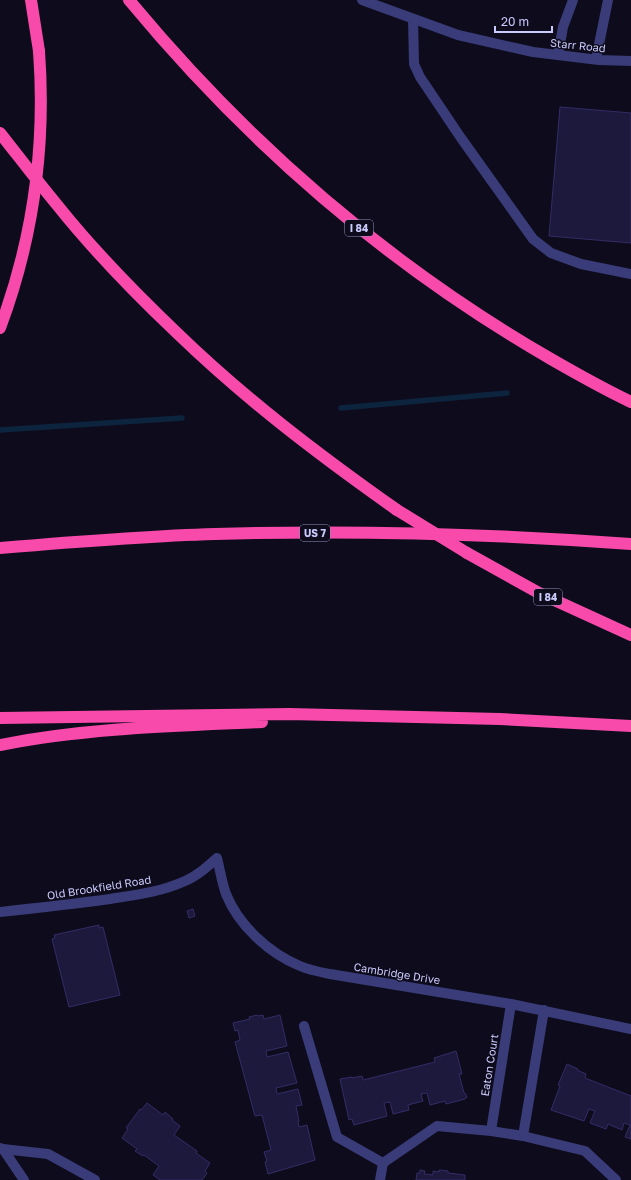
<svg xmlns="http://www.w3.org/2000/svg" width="631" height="1180" viewBox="0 0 631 1180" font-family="'Golos Text',sans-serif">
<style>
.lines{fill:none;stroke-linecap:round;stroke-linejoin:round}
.stream{stroke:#0d243f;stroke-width:5.5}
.building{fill:#1d193c;stroke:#332c67}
.lane{stroke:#393c79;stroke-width:10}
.street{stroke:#393c79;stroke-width:10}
.highway{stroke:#f74aaa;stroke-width:12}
.highway-bridge{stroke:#f74aaa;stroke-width:12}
.labels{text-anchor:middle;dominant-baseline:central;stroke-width:3;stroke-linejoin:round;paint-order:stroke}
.shield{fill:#0e0c1c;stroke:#9291ba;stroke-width:1}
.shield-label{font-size:10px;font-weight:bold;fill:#cbcafd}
.street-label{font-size:11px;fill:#cbcafd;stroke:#0e0c1c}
</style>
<rect width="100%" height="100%" fill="#0e0c1c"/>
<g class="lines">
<path class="stream" d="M341 408 507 393
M0 430 182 418"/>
</g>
<path class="building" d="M560 107 631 113V243L549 236Z
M193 909 195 916 189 918 187 911Z
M99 925V928L103 927 120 995 69 1007 52 939 55 938 54 935Z
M257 1015 258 1016 263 1015 264 1019 280 1015 287 1046 266 1051 267 1057 288 1052 297 1083 276 1088 277 1094 298 1089 302 1105 296 1106 299 1121H298L299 1127 307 1125 315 1160 268 1174 265 1162 267 1161 264 1152 271 1150 262 1115 255 1116 235 1042 240 1040 238 1030 235 1031 233 1023 250 1019 249 1017Z
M456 1051 462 1074H459L464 1093H465L467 1097 465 1099 446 1104 445 1101 430 1105 427 1093 421 1094 423 1101 408 1105 409 1110 393 1114 390 1102 384 1103 387 1116 354 1125 352 1119 349 1120 340 1079 352 1077V1078L362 1076 363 1080 435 1062 434 1058Z
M567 1064 578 1069 577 1070 586 1074 585 1078 631 1096V1139L625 1137 630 1125 624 1123 622 1130 608 1124 606 1129 590 1123 595 1111 589 1109 584 1121 551 1110 560 1086 558 1085Z
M147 1103 163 1115 165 1112 173 1119 172 1120 180 1126 174 1135 197 1151 196 1153 210 1163 205 1171 207 1173 202 1180H160L153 1175 159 1166 144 1155 143 1156 135 1151 137 1149 122 1138 128 1129 126 1128 140 1109 141 1110Z
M420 1170 425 1171 424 1174 433 1175V1171L439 1172V1170L448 1171V1173L465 1175V1180H416L417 1173H420Z"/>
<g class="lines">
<path class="lane" d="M413 19 414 64 420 77 461 138 533 239 551 253 581 264 631 274
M558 55 563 27 573 0
M596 59 608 0
M304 1026 337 1137 383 1163
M3 1149 48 1154 95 1180
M3 1149 24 1180"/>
<path class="street" d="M362 0 458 35 533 52 599 60 631 61
M0 912C37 908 73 904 110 899 135 895 161 892 185 881 197 876 207 867 217 858 220 870 222 883 226 894 239 926 269 953 300 966 309 970 320 972 330 974L511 1004 631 1029
M491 1131 511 1004
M523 1136 544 1010
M0 1148 3 1149
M380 1180 383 1163 437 1126 491 1131 523 1136 585 1151 616 1180"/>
<path class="highway" d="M31 0 39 51
M129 0C249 145 388 265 551 359 577 374 604 389 631 402
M0 133C19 157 38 182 58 206 94 251 134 292 176 332 244 398 319 455 397 510
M0 548C72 542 144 536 215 534 354 530 493 534 631 544
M467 553 539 593 631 635
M0 718 289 714 500 719 631 726
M0 745C86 728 174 726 262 722"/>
<path class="highway-bridge" d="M0 328C34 237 46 147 39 51
M397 510 467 553"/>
</g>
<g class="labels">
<g class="shield">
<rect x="345" y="220" width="28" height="16" rx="3"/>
<rect x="300" y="525" width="30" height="16" rx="3"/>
<rect x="534" y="589" width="28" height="16" rx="3"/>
</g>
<g class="shield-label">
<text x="359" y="228">I 84</text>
<text x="315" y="533">US 7</text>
<text x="548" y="597">I 84</text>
</g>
<g class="street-label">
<text transform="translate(578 45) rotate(6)">Starr Road</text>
<text transform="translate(99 887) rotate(-9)">Old Brookfield Road</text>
<text transform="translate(397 973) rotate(9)">Cambridge Drive</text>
<text transform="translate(489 1065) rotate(-81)">Eaton Court</text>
</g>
</g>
<path d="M495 26v6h57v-6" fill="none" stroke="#cbcafd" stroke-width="2"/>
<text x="501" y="26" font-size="12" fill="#cbcafd" stroke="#0e0c1c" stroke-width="3" paint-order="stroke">20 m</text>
</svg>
